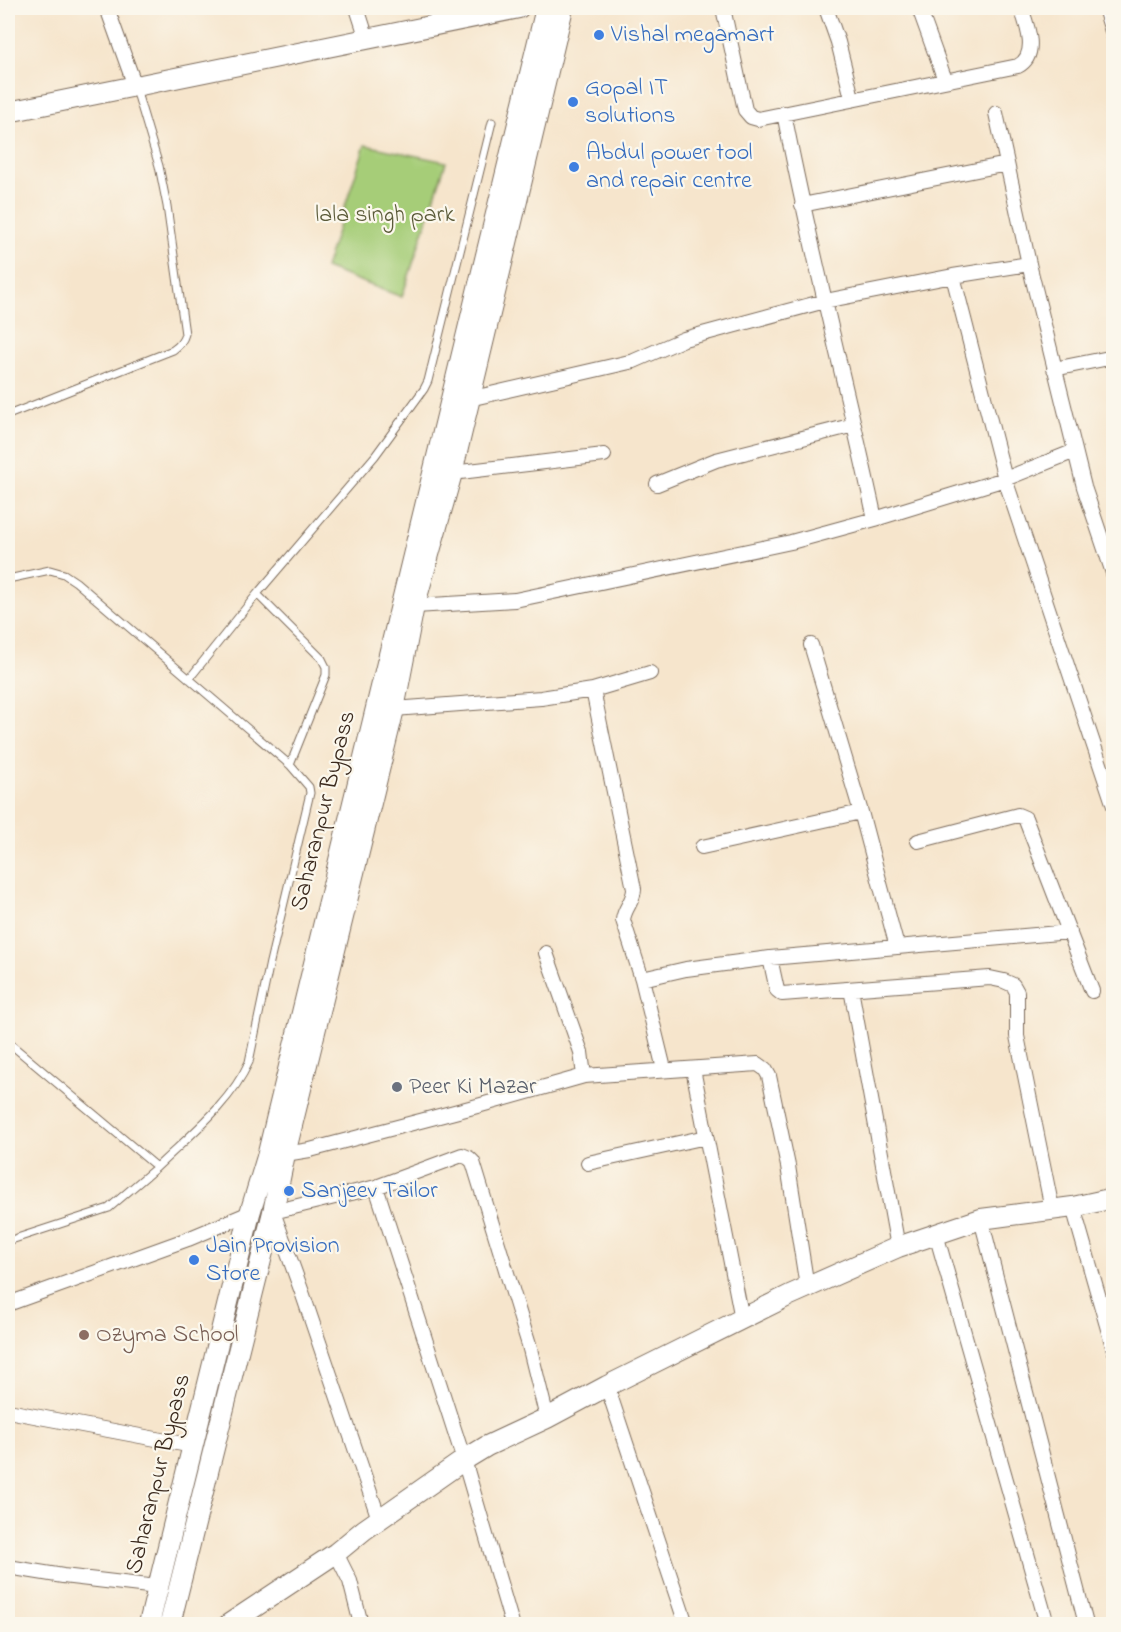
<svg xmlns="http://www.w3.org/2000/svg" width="1121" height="1632" viewBox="0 0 1121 1632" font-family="'Indie Flower',sans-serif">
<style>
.green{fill:#a6cd78;stroke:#707c4b;stroke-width:1.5}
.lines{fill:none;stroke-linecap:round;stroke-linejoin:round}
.lane-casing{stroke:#7c6b5b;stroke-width:9}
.street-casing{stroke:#7c6b5b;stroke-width:16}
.secondary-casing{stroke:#7c6b5b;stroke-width:22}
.lane{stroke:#fff;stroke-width:7}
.street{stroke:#fff;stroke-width:14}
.secondary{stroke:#fff;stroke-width:20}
.shop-dot{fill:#3f7fe0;stroke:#fbf7ec;stroke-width:2}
.worship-dot{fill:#6b7280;stroke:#fbf7ec;stroke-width:2}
.education-dot{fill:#8d6e63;stroke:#fbf7ec;stroke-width:2}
.labels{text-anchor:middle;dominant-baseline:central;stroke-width:4.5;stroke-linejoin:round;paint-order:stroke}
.shop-label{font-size:24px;fill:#366cbe;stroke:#fbf7ec;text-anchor:start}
.park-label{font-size:24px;fill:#5b5b39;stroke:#fbf7ec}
.street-label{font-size:24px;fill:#3b2a1e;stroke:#fbf7ec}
.worship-label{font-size:24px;fill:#5b616d;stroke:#fbf7ec;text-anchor:start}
.education-label{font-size:24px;fill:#785e54;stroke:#fbf7ec;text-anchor:start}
</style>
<rect width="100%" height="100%" fill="#fbf7ec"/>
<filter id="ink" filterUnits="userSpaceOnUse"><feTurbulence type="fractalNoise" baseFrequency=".0167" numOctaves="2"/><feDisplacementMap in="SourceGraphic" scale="12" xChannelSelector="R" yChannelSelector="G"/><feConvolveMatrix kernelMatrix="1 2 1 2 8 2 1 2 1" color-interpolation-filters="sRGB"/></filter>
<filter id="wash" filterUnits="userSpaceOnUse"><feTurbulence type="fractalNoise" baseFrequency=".008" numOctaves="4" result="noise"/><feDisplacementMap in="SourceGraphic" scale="24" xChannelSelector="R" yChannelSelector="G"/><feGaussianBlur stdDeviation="1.35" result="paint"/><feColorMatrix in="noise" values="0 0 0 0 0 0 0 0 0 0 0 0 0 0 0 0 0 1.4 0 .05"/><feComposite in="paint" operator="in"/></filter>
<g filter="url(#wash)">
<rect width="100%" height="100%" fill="#f6e5cc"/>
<path class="green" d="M365 145 446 162 402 297 325 268Z"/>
</g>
<g filter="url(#ink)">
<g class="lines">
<g class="lane-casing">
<path id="lane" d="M8 415 173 350C179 346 183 342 185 334L167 206 159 166 136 89
M8 579 50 570 64 574 76 582 290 765 309 787 310 793 270 962 249 1062C230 1104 190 1135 157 1167L8 1042
M257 594 322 659 326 667V675L290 765
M189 679 257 594 375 456 424 389 428 381 492 122
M8 1241 109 1208 157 1167"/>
</g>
<g class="street-casing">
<path id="street" d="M107 8 135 86
M357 8 367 39
M723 8 745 110 751 117 758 119 1018 66C1039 55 1027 25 1021 8
M826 8 838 42 852 98
M919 8 945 80
M1105 8 1114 38
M784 113C810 249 846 383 875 519
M996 113 1029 264 1084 487 1114 576
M802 205 1007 164
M953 276 1005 479 1114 806
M1054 369 1114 357
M469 399 634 361 684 339 825 301 953 276 1029 264
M452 473 604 455
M657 484 716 460 854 425
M415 606 515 600 791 542 875 519 1005 479 1075 451
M811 645 861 812 897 947
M593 690 634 889C634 901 624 908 623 920L642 979 664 1069
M394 709 541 698 593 690 650 673
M918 841 1018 815 1025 818 1092 991
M702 847 861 812
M546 953 581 1052 584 1076
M770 958 777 990 782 994 990 978 1004 981 1013 985 1017 992V1036L1052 1209
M642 979 686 969 770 958 1070 932
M851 989 898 1247
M693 1069 742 1319
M285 1154 310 1150 481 1105 584 1076 758 1064 765 1069 769 1076 788 1166 807 1287
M588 1163 706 1137
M376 1187 464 1460 512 1624
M1073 1207 1114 1350
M981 1219 1086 1624
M936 1234 1047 1624
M8 1304 188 1239 250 1213
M607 1386 686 1624
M8 1411 193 1446
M379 1519 303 1295 273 1212 376 1187 462 1155 469 1158 473 1162 529 1345 547 1418
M336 1553 350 1581 361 1624
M8 1567 63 1576 157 1587"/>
</g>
<g class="secondary-casing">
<path id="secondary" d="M8 112 519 8
M149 1624 250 1213 267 1157 546 8
M170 1624 273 1212 285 1154 394 709 413 611 452 473 563 8
M229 1624 336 1553 364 1530 464 1460 487 1446 547 1418 607 1386 790 1295 898 1247 981 1219 1073 1207 1114 1198"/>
</g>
<use href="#lane" class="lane"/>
<use href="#street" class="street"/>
<use href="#secondary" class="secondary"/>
</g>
</g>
<g class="shop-dot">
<circle cx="599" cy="35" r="6"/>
<circle cx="573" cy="102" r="6"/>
<circle cx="574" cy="167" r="6"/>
<circle cx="289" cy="1191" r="6"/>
<circle cx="194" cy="1260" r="6"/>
</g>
<circle class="worship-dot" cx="397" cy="1087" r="6"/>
<circle class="education-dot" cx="84" cy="1335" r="6"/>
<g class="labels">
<g class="shop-label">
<text x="611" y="35">Vishal megamart</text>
<text x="585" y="88">Gopal IT<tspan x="585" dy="28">solutions</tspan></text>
<text x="586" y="153">Abdul power tool<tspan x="586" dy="28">and repair centre</tspan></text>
<text x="301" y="1191">Sanjeev Tailor</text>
<text x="206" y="1246">Jain Provision<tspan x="206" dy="28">Store</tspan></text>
</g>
<g class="park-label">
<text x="385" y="215">lala singh park</text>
</g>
<g class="street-label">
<text transform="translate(324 811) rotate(-76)">Saharanpur Bypass</text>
<text transform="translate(159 1474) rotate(-76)">Saharanpur Bypass</text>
</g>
<g class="worship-label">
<text x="409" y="1087">Peer Ki Mazar</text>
</g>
<g class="education-label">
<text x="96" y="1335">Ozyma School</text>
</g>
</g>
<rect width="1121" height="1632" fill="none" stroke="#fbf7ec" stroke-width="30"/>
</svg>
